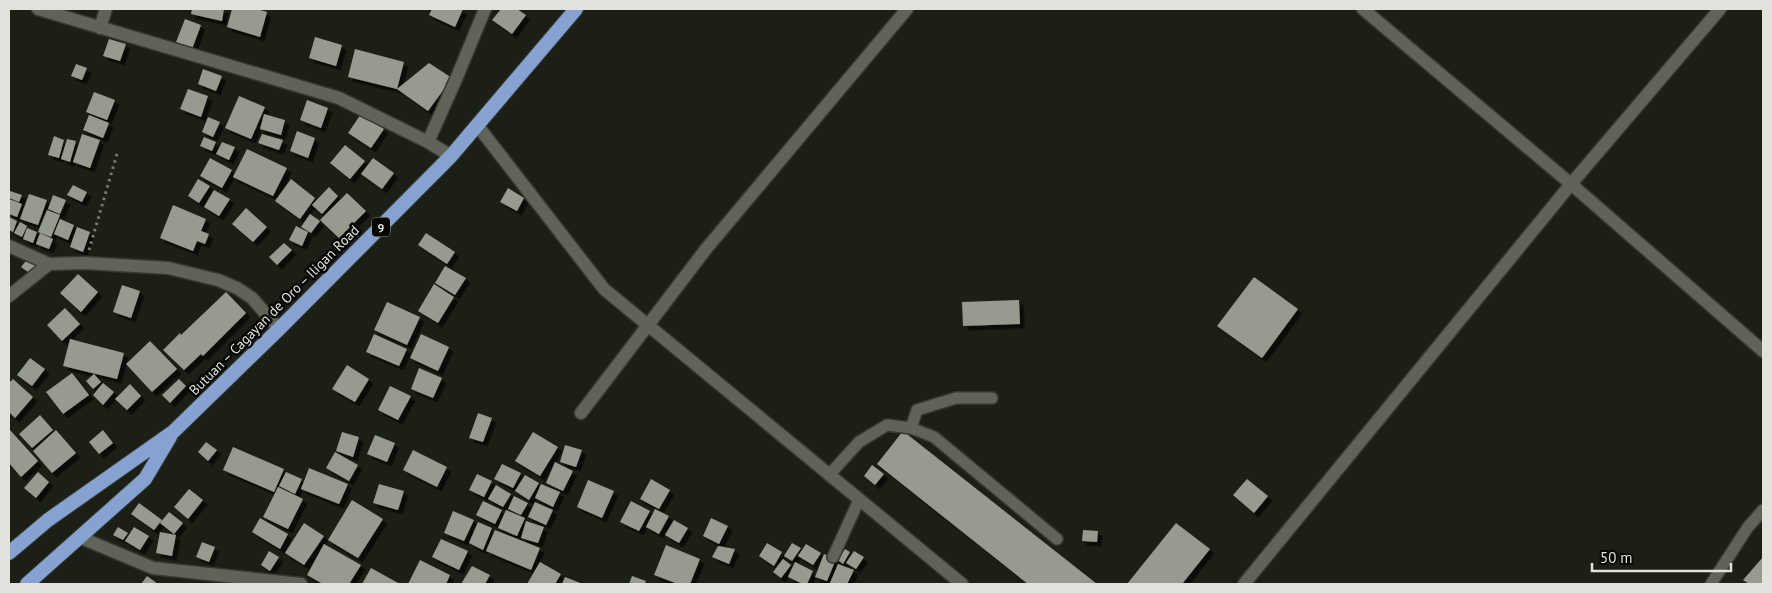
<svg xmlns="http://www.w3.org/2000/svg" width="1772" height="593" viewBox="0 0 1772 593" font-family="'PT Sans',sans-serif">
<style>
.building{fill:#979b8f;filter:url(#shadow)}
.lines{fill:none;stroke-linecap:round;stroke-linejoin:round}
.service-casing{stroke:#363833;stroke-width:14}
.minor-casing{stroke:#363833;stroke-width:15}
.trunk-casing{stroke:#363833;stroke-width:16}
.path{stroke:#777a72;stroke-width:3;stroke-dasharray:2.5 4;stroke-linecap:butt}
.service{stroke:#606458;stroke-width:11}
.minor{stroke:#606458;stroke-width:12}
.trunk{stroke:#86a2d0;stroke-width:14}
.labels{text-anchor:middle;dominant-baseline:central;stroke-width:5;stroke-linejoin:round;paint-order:stroke}
.shield{fill:#070805;stroke:#9fa19c;stroke-width:1}
.shield-label{font-size:12px;font-weight:bold;fill:#e0e2dc}
.street-label{font-size:14px;fill:#e0e2dc;stroke:#070805}
</style>
<defs>
<filter id="shadow"><feDropShadow dx="4.5" dy="4.5" stdDeviation="0" flood-color="#0009"/></filter>
</defs>
<rect width="100%" height="100%" fill="#1c1f15"/>
<path class="building" d="M192 9H224L222 21 191 14Z
M232 9H257L267 12 260 37 227 27Z
M432 9H463L455 27 429 15Z
M501 9H517L526 15 512 34 492 20Z
M185 19 201 25 192 49 176 42Z
M315 37 342 45 336 66 309 58Z
M109 39 126 44 120 61 103 56Z
M355 49 404 62 397 89 348 77Z
M429 63 452 78 428 111 397 89Z
M76 64 87 68 82 80 71 76Z
M203 69 222 76 216 91 198 84Z
M188 89 208 96 201 117 180 109Z
M94 92 115 100 107 120 86 112Z
M239 96 265 107 251 139 225 128Z
M307 100 328 108 321 128 300 120Z
M264 114 285 120 281 135 260 129Z
M361 114 384 129 371 148 348 133Z
M89 115 109 123 103 138 83 130Z
M208 117 220 122 213 137 202 132Z
M297 131 315 138 308 158 290 151Z
M82 134 100 140 90 168 73 162Z
M262 134 283 140 279 150 258 143Z
M54 136 64 140 59 158 48 155Z
M204 137 216 142 212 151 200 146Z
M67 139 76 141 70 162 61 159Z
M222 142 235 147 229 160 216 154Z
M345 145 365 161 350 179 330 163Z
M247 149 287 168 273 196 233 177Z
M210 158 232 170 222 188 200 176Z
M373 158 394 173 382 189 361 174Z
M198 179 210 186 199 203 188 196Z
M291 179 315 198 300 219 275 201Z
M73 185 87 192 82 202 67 195Z
M329 187 338 196 322 214 312 205Z
M508 188 524 198 517 211 500 202Z
M214 190 230 199 219 216 204 207Z
M10 191 22 195 19 202 9 198Z
M347 193 366 211 339 238 320 220Z
M29 194 47 200 38 225 20 219Z
M53 195 66 200 60 214 48 209Z
M9 199 22 204 17 217 9 214Z
M173 205 206 219 201 231 209 234 205 244 197 241 193 251 160 238Z
M246 208 267 227 253 242 232 224Z
M47 210 60 215 51 237 38 232Z
M310 214 320 221 311 233 301 227Z
M9 217 17 221 13 232 9 230Z
M60 219 74 225 68 240 54 234Z
M20 222 27 226 22 237 14 233Z
M296 226 308 232 302 246 289 240Z
M77 227 90 232 83 252 70 247Z
M27 228 37 232 33 243 23 239Z
M40 233 53 239 49 249 36 244Z
M426 233 455 252 447 264 418 245Z
M284 243 292 250 277 265 269 257Z
M29 257 40 265 32 275 21 267Z
M445 266 466 278 455 295 435 283Z
M78 274 98 292 81 312 60 293Z
M1254 277 1298 309 1262 358 1217 326Z
M434 284 454 297 438 323 418 311Z
M122 285 140 291 131 318 113 312Z
M226 292 246 313 203 356 201 354 184 370 163 350 180 333 181 335Z
M1019 300 1020 324 963 326 962 302Z
M387 302 420 317 407 345 374 330Z
M65 308 80 324 62 341 47 325Z
M374 334 407 349 399 366 366 352Z
M421 334 449 347 438 371 410 358Z
M70 339 124 353 117 379 63 366Z
M150 341 177 369 152 392 126 364Z
M30 358 45 369 32 386 17 375Z
M347 365 369 379 355 402 332 389Z
M419 368 442 378 433 398 411 389Z
M72 373 89 395 63 414 46 392Z
M94 374 101 382 93 389 86 381Z
M13 379 33 397 15 418 9 412V383Z
M179 379 186 386 170 403 162 395Z
M103 383 114 392 103 405 93 395Z
M130 384 141 396 127 410 115 399Z
M390 386 411 396 398 420 378 410Z
M478 413 492 418 483 442 469 438Z
M40 415 53 430 32 448 19 434Z
M9 429 38 461 21 477 9 463Z
M56 430 76 453 52 473 33 451Z
M103 430 113 443 99 454 89 442Z
M903 431 1097 584H1028L877 464Z
M342 432 359 437 353 457 336 451Z
M533 432 558 447 540 476 515 461Z
M375 435 395 443 387 462 367 454Z
M206 442 217 450 208 461 198 452Z
M565 445 582 450 576 467 560 462Z
M233 447 284 469 274 492 223 470Z
M413 450 447 467 437 487 403 470Z
M335 452 358 465 349 481 326 468Z
M555 462 573 471 563 491 546 483Z
M502 464 521 473 513 488 494 479Z
M872 465 884 474 875 485 864 476Z
M309 468 348 484 339 504 301 489Z
M38 472 49 482 36 498 24 488Z
M286 472 302 479 295 494 279 486Z
M477 474 492 481 484 497 469 490Z
M525 475 539 483 529 500 515 491Z
M651 479 670 490 659 509 640 499Z
M1247 479 1268 496 1254 513 1233 495Z
M588 480 614 491 602 518 577 507Z
M379 484 404 491 398 510 373 503Z
M541 484 560 492 553 507 535 498Z
M496 485 511 494 503 507 488 499Z
M278 487 303 499 288 529 263 517Z
M189 489 203 500 188 519 174 507Z
M514 496 528 503 521 515 508 509Z
M352 500 383 519 358 558 328 540Z
M483 501 502 510 495 524 476 515Z
M631 501 650 511 639 531 620 522Z
M535 502 553 510 546 525 528 517Z
M139 503 162 520 154 530 131 514Z
M655 509 669 516 659 534 646 527Z
M506 510 525 518 517 536 498 528Z
M453 511 474 520 464 541 444 533Z
M169 512 183 523 174 534 160 523Z
M260 518 288 534 280 549 252 532Z
M711 518 728 526 719 544 703 536Z
M674 520 688 528 679 543 665 535Z
M526 521 544 527 538 543 521 538Z
M478 522 492 528 483 550 469 543Z
M304 523 324 536 304 565 285 553Z
M1176 523 1210 549 1182 584H1127Z
M118 527 128 533 123 540 113 535Z
M134 527 149 536 140 550 125 541Z
M495 530 540 548 531 570 486 551Z
M1083 530 1098 531 1097 542 1082 541Z
M160 532 176 535 172 556 156 553Z
M441 539 468 551 459 570 432 557Z
M202 542 215 547 209 562 196 557Z
M767 543 782 552 774 566 759 556Z
M792 543 801 548 792 561 784 556Z
M324 544 361 565 349 584H323L307 575Z
M806 544 821 553 813 565 798 556Z
M666 545 700 559 690 584H678L654 575Z
M718 546 735 549 729 564 712 557Z
M845 549 850 552 843 564 838 560Z
M269 551 279 557 270 571 261 565Z
M854 551 864 557 856 569 846 563Z
M824 554 836 559 827 581 815 577Z
M1763 557V584H1749L1743 580Z
M783 559 791 565 781 578 773 572Z
M420 560 450 575 446 584H408Z
M540 562 561 574 555 584H527Z
M795 562 813 571 807 584H803L788 577Z
M838 564 854 570 847 584 830 583Z
M472 566 490 575 485 584H461Z
M371 568 400 584H362Z
M147 576 158 584H141Z
M632 576 646 581 645 584H629Z
M565 577 583 584H562Z"/>
<g class="lines">
<g class="service-casing">
<path id="service" d="M911 428 917 410 956 398H992
M829 475 859 442 887 425 911 428 934 437 1057 539
M833 557 859 500
M1711 584 1748 527 1763 510"/>
</g>
<g class="minor-casing">
<path id="minor" d="M38 9 339 98 428 142 451 156
M1363 9 1571 184 1763 351
M100 28 106 9
M477 125 604 289 962 584
M428 142 457 77 485 9
M9 246 49 264 85 263 168 268 218 280 237 288 252 298 279 329
M9 296 49 264
M581 413 706 249 907 9
M79 537 153 568 301 584
M1244 584 1571 184 1720 9"/>
</g>
<g class="trunk-casing">
<path id="trunk" d="M9 553 48 520 173 432 279 329 451 156 576 9
M27 584 145 479 170 437"/>
</g>
<path class="path" d="M89 250 117 154"/>
<use href="#service" class="service"/>
<use href="#minor" class="minor"/>
<use href="#trunk" class="trunk"/>
</g>
<g class="labels">
<rect class="shield" x="372" y="217.5" width="18" height="19" rx="4"/>
<g class="shield-label">
<text x="381" y="227">9</text>
</g>
<g class="street-label">
<text transform="translate(274 310) rotate(-45)">Butuan – Cagayan de Oro – Iligan Road</text>
</g>
</g>
<rect width="1772" height="593" fill="none" stroke="#e0e2dc" stroke-width="20"/>
<path d="M1592 563v8h139v-8" fill="none" stroke="#e0e2dc" stroke-width="2.5"/>
<text x="1600" y="563" font-size="15" fill="#e0e2dc" stroke="#070805" stroke-width="4" paint-order="stroke">50 m</text>
</svg>
